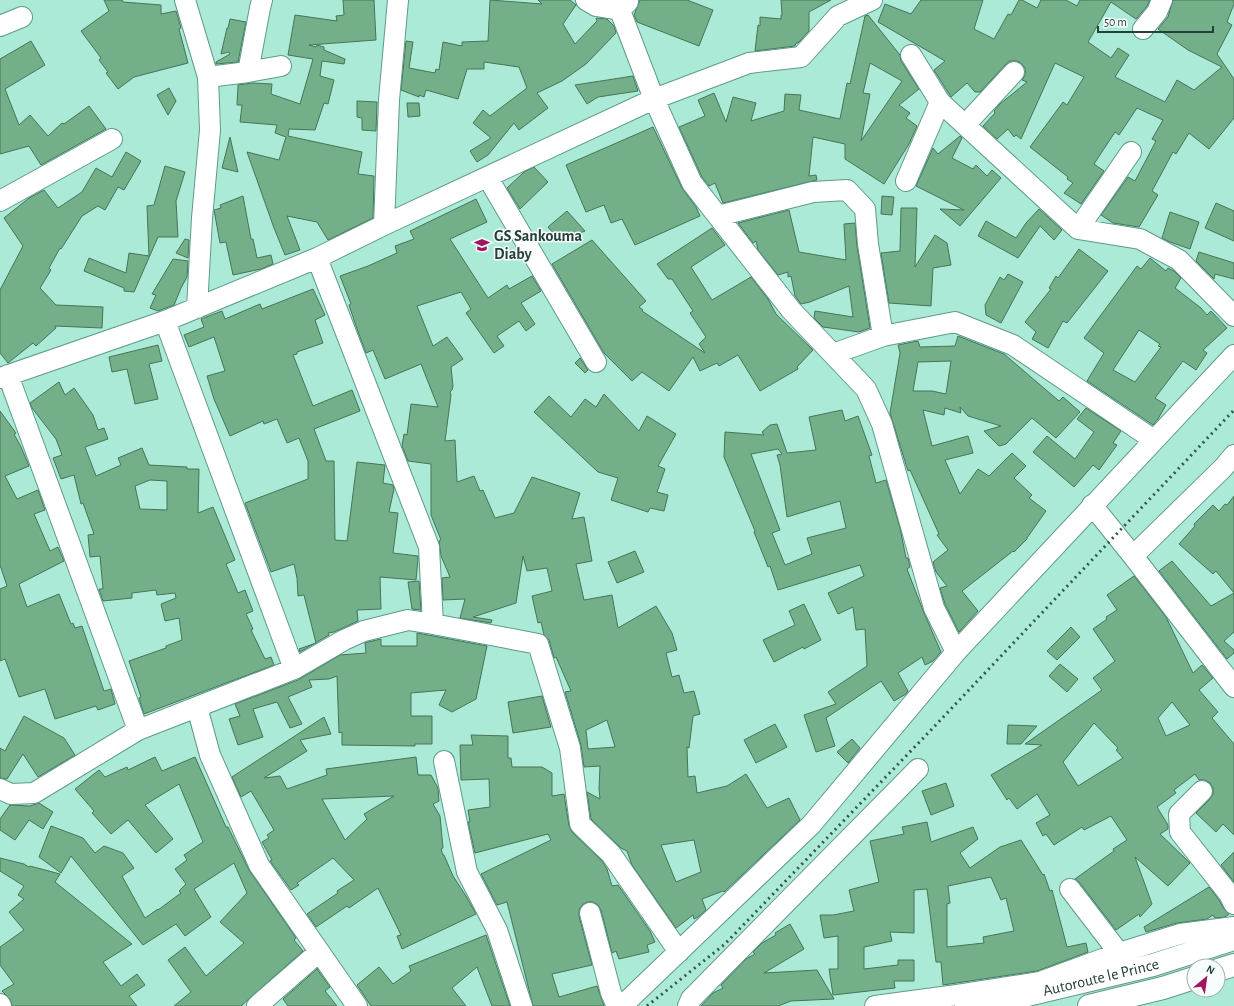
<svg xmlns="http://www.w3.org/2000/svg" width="1234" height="1006" viewBox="0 0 1234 1006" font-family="'Alegreya Sans',sans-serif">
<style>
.building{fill:#73af88;stroke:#477457;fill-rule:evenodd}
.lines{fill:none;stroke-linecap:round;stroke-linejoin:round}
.minor-casing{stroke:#5e9a8a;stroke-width:22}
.major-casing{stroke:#5e9a8a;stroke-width:24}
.minor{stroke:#fff;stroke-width:20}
.major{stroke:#fff;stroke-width:22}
.rail{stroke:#36554d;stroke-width:3;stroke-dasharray:2 4;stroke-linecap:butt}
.labels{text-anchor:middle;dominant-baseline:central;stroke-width:3;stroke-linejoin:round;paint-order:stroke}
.poi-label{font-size:16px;font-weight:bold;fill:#264039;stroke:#f7fdfc;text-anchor:start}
.street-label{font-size:16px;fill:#264039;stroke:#f7fdfc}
</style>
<rect width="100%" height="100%" fill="#acead8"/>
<path class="building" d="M104 0H122L123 2 161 5V14L176 11 181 28 179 29 188 63 134 77 118 89 106 73 108 72 99 60 101 58 81 31 109 11Z
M343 0H374L376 40 309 45 316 47 317 45 324 47V50L345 59 344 64 322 61 320 76 334 80 328 104 324 103 315 130 289 129 288 136 362 152 358 174 374 176 373 218 328 240 317 222 287 216 300 250 285 255 274 228 247 152 279 160 286 137 275 133 277 125 240 122 242 105H237L238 85 253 83 272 84 271 94 300 104 313 59 288 55 295 15 337 21 336 16 344 15Z
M490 0 542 4 538 0H570L576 5 563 24 575 44 597 21 596 18 607 19 614 26 616 33 586 64 562 81 537 93 548 108 519 130 514 123 488 155 477 162 470 151 491 138 473 123 483 110 490 116 527 88 519 67 484 62V69H467L458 99 426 90 424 97 419 95V97L401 90 406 41 413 42 409 68 435 73 436 69 439 70 443 42 462 46V42L488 41Z
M640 0H687L713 10 699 46 637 22 634 15Z
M781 0H831L809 12V31L798 43H796L795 46 755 51 758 25 760 26V17L781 19V15H782Z
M921 0H983L974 29 994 39 1008 14 1011 15 1019 0H1022L1037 8 1041 0H1066L1077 6 1080 0H1150L1147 6 1136 19 1111 2 1088 42 1111 58 1118 48 1129 55 1115 77 1165 102 1177 80 1194 90 1222 67 1188 50 1158 29 1168 17 1173 0H1234V4L1227 22 1232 25 1217 54 1234 79V118L1209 149 1189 133 1176 154 1173 152 1152 191 1158 195 1139 227 1113 223 1101 215 1128 177 1135 181 1156 141 1152 139 1163 120 1137 108 1119 135 1115 132 1094 164 1104 171 1081 204 1064 193 1073 183 1067 179 1068 177 1030 147 1063 102 1067 105 1084 77 1055 63 1021 139 1016 135 1014 137 1008 129 997 139 983 126 995 113 994 111 1000 104 1027 82 1022 80 1025 75V68L1021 63 1017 61H1010L1006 64 980 92H975L967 83 951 97 934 70 945 61 878 22 885 4 911 14Z
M868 15 900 55 901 61 919 89 899 105 910 113 906 118 917 126 909 144 884 184 845 159V144L813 137 809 176 816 175 817 180 723 203 715 183 709 186 702 177 679 127 705 116 698 100 714 93 726 122 733 97 756 103 751 121 784 111 785 94 801 95 799 110 840 119 847 83 850 84 865 16ZM870 63 902 81 861 141 870 94 863 93Z
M230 19 246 22 238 62 216 64V62L230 54 229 52 221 54 227 28H228Z
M31 41 45 65 5 89 19 125 30 115 48 136 62 123 64 124 89 106 106 129 41 165 29 146 0 154V59Z
M633 76 638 91 598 97 587 104 575 85Z
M169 88 176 101 168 115 157 95Z
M357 101 377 102 376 131 362 130V118L357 117Z
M407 103H419L420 116 408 117Z
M653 127 682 188 696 207 700 216 635 245 622 219 611 223 604 205 586 212 566 165Z
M960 136 962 138 952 158 973 169 976 165 987 176 992 170 1001 178 960 226 940 209 964 210 916 186 933 148 938 154Z
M230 137 238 172 222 168Z
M126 152 141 161 124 190 118 187 105 210 98 206 82 216 61 249 60 248 49 268 51 270 40 288 56 305 103 307 102 328 55 326 56 328 36 346 33 343 8 363 0 353V290L23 246 4 218 29 198 44 190 58 208 82 192 96 168 112 177Z
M165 166 185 172 176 201 178 237H158L134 292 124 291V288L84 271 89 258 126 273 129 253 149 256 147 206 154 205Z
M534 167 548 182 520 209 507 188 524 172Z
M243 196 251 239H253L257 258 271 255 273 264 261 269 233 275 226 242 220 243 214 210 221 208 220 205Z
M882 196 894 197 892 215 881 214Z
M476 199 487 222 450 239 488 298 507 285 509 289 532 276 541 291 521 303 535 324 526 331 519 321 497 336 504 346 494 353 466 313 471 309 461 292 417 306 433 346 447 337 463 359 451 367 453 386 452 390 450 392 451 395 445 441 455 440 457 482 474 476 480 491 483 490 495 518 514 513 532 477 580 493 572 519 584 517 592 561 576 564 584 600 612 595 618 628 656 606 672 633 677 650 666 653 672 677 679 675 684 693 694 691 700 714 693 716 689 748 687 747 688 777 695 776 697 793 727 786 746 774 767 808 789 798 800 820 724 892 723 891 702 899 706 910 698 917 694 919 693 915 676 928 632 865 627 851 621 848 591 819 587 792 600 799 599 789 600 766 584 767 581 745 565 692 571 691 556 657 554 658 549 640 544 635 541 622 538 623 532 596 552 591 547 568 527 571 523 556 516 603 473 617 492 620 491 623 460 618 465 599 443 600 442 578 450 577 441 556 439 541 441 540 431 515V464L408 461 402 446 404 434 407 435 411 404 438 407 421 364 385 379 373 350 366 353 356 326 349 305 351 304 340 276 368 266 397 253 395 246 414 239 410 231ZM607 720 615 747 588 749 586 730ZM694 840 701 872 676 882 661 845Z
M1216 203 1234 211V241L1205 228Z
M901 208H917L915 267 935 235 947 243 951 265 933 268 931 306 889 303 881 253 900 251Z
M1039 209 1062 230 1054 240 1040 226 1018 258 978 236 986 221 1016 238 1026 223Z
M789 210 799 252 846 260 844 224 855 223 857 246 870 328 859 332 823 327 814 318 815 311 853 317 849 286 810 302 801 304 795 296 791 276 788 277V272L778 275 758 250 756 241 753 243 738 223Z
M567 211 585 231 560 241 548 227Z
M1170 212 1199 222 1190 249 1170 242 1162 238Z
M712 228 725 245 691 267 712 300 751 277 768 299 776 314 813 350 797 367 798 369 760 391 738 355 719 366 717 363 700 371 693 357 669 391 642 372 632 381 604 353 552 264 592 240 646 301 639 307 643 310 642 311 705 353 699 344 706 337 690 313 693 311 672 279H668L657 264Z
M185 239 189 240 188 258 176 253Z
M1079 249 1108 271 1067 323 1063 321 1048 348 1032 339 1036 332 1025 322 1051 289 1049 288 1056 276 1058 278Z
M1199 252 1234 263V279L1215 274 1214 279 1196 261Z
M1150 258 1166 271 1168 268 1174 271 1181 278 1175 288 1201 308 1207 315 1211 311 1227 328 1203 350 1207 353 1196 370 1183 361 1155 398 1166 405 1158 419 1153 425 1087 381 1104 353 1084 338 1137 266 1141 269ZM1139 330 1160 344 1158 346 1161 347 1135 382 1113 370Z
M173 259 188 261 187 277 181 288 174 305 158 311 150 308 156 295 152 294Z
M1008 274 1023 282 1001 323 986 315 985 305 1000 277 1004 280Z
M313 289 325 315 315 320 323 343 297 352V354L293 355 313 406 352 390 360 411 314 429 326 461H334L335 540 347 541 357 462 385 465 383 483 393 485 394 489 389 512 398 513 393 553 418 556V559L416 580 380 577 381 609 357 610 358 621 334 632 328 633 329 635 300 652 299 649 316 643 304 595 298 596 297 578 294 564 271 572 245 503 308 479V461L299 438 287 443 277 419 264 424 263 421 230 436 214 399 207 376 225 371 214 337 189 347 184 335 204 327 201 319 222 311 225 319 260 304 262 309Z
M958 336 1004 354 1059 401 1063 397 1080 412 1056 438 1032 418 1006 444 999 446 984 431 1001 426 968 416 960 407 961 413 945 408 944 415 923 410 932 446 968 436 973 453 945 460 960 494 978 469 989 476 1012 453 1026 466 1014 478 1032 495 1029 498 1046 511 1027 538V539L1014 552 1013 551 962 591 978 611 959 632 945 604 940 588 947 586 936 572 933 562 948 550 937 535 939 534 910 470 908 471 890 413 900 353 898 345 918 341 920 347 955 346ZM951 361 946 394 932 391H913L918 362Z
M158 345 162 361 149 364 158 399 135 404 127 369 112 372 109 357Z
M580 358 588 370 585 373 575 363Z
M59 382 65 395 74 388 93 415 98 430 104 428 108 439 85 447 96 476 121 465 118 458 142 448 149 465 187 467V469H199L198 513 213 507 235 560 226 564 238 593 245 590 253 611 246 614 253 629 251 630 265 659 271 657 274 665 144 714 139 698 141 697 129 661 166 648V646L182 640 179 618 165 621 161 604 176 598 175 593 157 595 156 590 132 593V598L103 601 99 589H103L100 556 90 557 88 535 94 534 83 503 81 504 74 475 61 479 53 458 62 455 56 439 32 408 30 403ZM150 480 167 481V510L140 509 135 486Z
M604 394 639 431 647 416 676 434 658 466 665 469 657 492 668 495 664 511 650 508 648 512 611 500 618 478 598 472 534 412 549 396 571 417 585 399 596 407Z
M1086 408 1121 431 1113 443 1117 445 1099 470 1093 465 1074 487 1033 452 1047 436 1075 459 1094 432 1077 419Z
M842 410 845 421 858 416 872 455 869 456 876 483 886 480 900 528 906 558H908L910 567 907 569 924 613 941 652 933 661 925 665 922 657 898 673 908 691 906 694 894 701 881 681 826 718 835 746 816 752 804 715 836 704 828 692 867 666 865 629 856 630 853 607 838 614 828 593 864 576 860 565 778 590 770 566 768 567 754 532 755 531 724 457 725 432 764 435 762 432 770 425 777 424 787 453 816 450 809 417ZM778 449 782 454 777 455 780 465 787 517 840 501 846 528 807 538 812 554 785 565 772 533 780 530 751 454Z
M0 411 16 433 14 434 21 447 29 466 5 476 17 499 38 490 45 510 34 514 50 551 58 547 64 561 19 584 27 607 59 594 71 624 73 623 75 628 82 626 104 691 111 689 115 704 98 710 96 706 55 719 45 689 19 697 5 659 0 661V589L7 586 0 565Z
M1234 496V632L1224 641 1234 650V653L1227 659 1159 571 1172 561 1211 606 1234 593 1216 571 1213 574 1179 544 1195 526 1194 524 1213 505 1219 511 1225 504 1227 505Z
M635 551 644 572 617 583 608 562Z
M1134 576 1166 617 1193 673 1202 665 1213 678 1199 690 1218 712 1212 718 1234 744V835L1223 824 1216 832 1196 813 1210 799 1213 794V788L1210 783 1205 780H1199L1195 774 1174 790 1176 793 1157 807 1168 825V829L1160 834 1190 863 1168 886 1135 857 1152 904 1140 917 1139 914 1116 930 1079 882 1075 879 1114 851 1113 849 1127 840 1111 816 1084 830 1082 827 1054 845 1046 834 1043 836 1036 823 1050 815 1037 794 1017 809 1009 798 1007 800 991 775 1042 745 1025 744 1102 690 1093 678 1115 661 1093 629 1107 619 1106 617 1117 610 1107 595ZM1172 702 1190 725 1166 736 1158 718ZM1094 723 1118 748 1116 750 1123 758 1078 786 1063 762Z
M419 581 421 610 412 609 408 582Z
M804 604 821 640 804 649 803 647 774 662 763 640 795 625 789 611Z
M1071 627 1080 637 1057 660 1047 651Z
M417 633 487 646 476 699 452 712 439 705 446 690 411 693V716H432V744H415V746L342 745V732L339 733 337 676 329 679 309 680 312 687 288 697 302 724 290 728 277 702 253 709 263 737 238 745 229 719 240 716 235 704 298 680 340 655 366 653 365 643 368 642 381 639V646H417Z
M1060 664 1078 679 1067 692 1049 676Z
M542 696 551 727 513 733 508 702Z
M24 716 64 738 75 755 38 777 23 754 7 779 0 778V748L5 751Z
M324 717 331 734 300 740 307 751 264 778 280 776 287 789 327 775 326 769 416 757 418 775H431L438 788 439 801 433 804 440 816 443 848 441 849 443 855H444L453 876 466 896 476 914 402 949 397 936 401 935 378 888 349 908 347 906 316 927 307 914 338 893 337 891 354 880 333 858 297 883 299 885 291 890 270 861 272 860 262 842 269 838 267 835 274 830 251 791 241 797 232 777ZM394 796 364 814 367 819 345 840 322 799Z
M775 724 787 747 756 763 744 740Z
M1008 725 1037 726 1021 744H1007Z
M471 735 508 736V758H511L512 767H542L552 773V796L564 794 569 826 572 832 602 861 607 869 612 886 618 885 650 931 655 942 647 945 649 952 619 959 616 951 612 953 601 910 598 905 593 902H587L582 905 579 910V916L592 965 552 974 559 997 597 986 604 1006H533L507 902 497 905 481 874 551 840 548 834 475 853 468 822H470L468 810 490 807 489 779 461 780 460 745H473Z
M852 739 860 748 848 763 837 752Z
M155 757 162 771 195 757 226 827H228L249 870 296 938 294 940 303 951 241 1006H174L191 992 168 960 185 947 206 976 244 943 220 922 247 893 234 863 194 889 211 917 185 936 176 924 143 945 71 856 61 873 39 857 51 826 83 838 95 853 104 846 123 853 134 868 122 876 145 918 158 909V910L181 893 179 891 186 884 175 869 187 860 184 855 203 842 179 784 145 805 173 839 156 853 128 820 111 834 92 813 94 811 75 789 99 770 105 777 127 767 128 770Z
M946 783 954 806 931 815 922 791Z
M39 803 53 812 43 829 29 820 15 840 0 830V819L10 805 30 806Z
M927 822 931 842 973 827 978 839 960 853 970 868 1000 847 1021 840 1043 875 1044 874 1050 891 1052 890 1067 947 1086 943 1088 952 1037 971 943 985 941 962H936L927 889 914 890V933L890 932 892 941 864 947V969L898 965V960H914V981H894L895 988 833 995 829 969H838V936L824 938 820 915H833L854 911 849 890 879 882 870 841 904 834 902 827ZM991 877 1001 900 1006 898 1014 931 983 937 984 943 947 947V904L950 903 948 886Z
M1234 852V882L1221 865Z
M0 858 24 864 29 867 30 866 60 874 55 882 132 944 103 962 121 986 137 974 145 985 129 996 137 1006H12L10 999 2 991 14 984 0 965V947L24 930 9 912 24 899 18 895 24 886 0 871Z
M1209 887 1219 900 1224 909 1229 914 1225 917 1215 918 1213 915 1207 919 1177 923 1146 932 1144 927Z
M790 924 804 949 764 973 817 970 834 999 791 1001 778 1006H701L713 993 723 988 721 985 746 959 755 954 753 952 762 943 776 935 775 933Z
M486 935 510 1006H492L477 967 452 988 466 1006H371L357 985 379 967 393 984 411 971 409 966Z
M317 969 330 987 325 991 337 1006H288L283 999Z"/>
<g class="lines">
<g class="minor-casing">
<path id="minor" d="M185 0 208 77 210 130 202 218 197 308
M586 0 596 6 620 10 628 2
M616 0 654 99 692 183 791 310 866 389 882 424 934 608 956 652
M0 26 22 17
M1143 29 1157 12 1162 0
M911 55 940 102 1078 229 1140 239 1179 260 1234 316
M248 72 260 8 262 0
M208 77 248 72 281 66
M965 125 1014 72
M488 178 596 362
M906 181 940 102
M0 201 112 139
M718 216 813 192 847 190 865 209 868 244 883 336
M384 225 389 100 398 0
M1078 229 1131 152
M317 258 429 547 433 624
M165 321 294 669
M833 354 883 336 955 322 1013 345 1154 440
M8 375 138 730
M0 378 165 321 317 258 384 225 654 99 749 63 801 57 838 16 872 0
M1092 505 1133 556 1234 687
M1133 556 1223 468 1234 455
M197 707 210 755 259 865 357 1006
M444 761 467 872 497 930 522 1006
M0 789 11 794 34 793 138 730 294 669 344 640 364 631 408 620 433 624 538 644 570 748 580 824 611 854 679 952
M1202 791 1179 814 1180 832 1229 894 1234 904
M1070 889 1119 953
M590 913 611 993 617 1006
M0 1004 1 1006
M257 1006 319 952
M622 1006 811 825 956 652 1234 355
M688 1006 691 999 918 769
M875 1006 957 995 1040 982 1119 953 1180 934 1234 927"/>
</g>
<g class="major-casing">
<g id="major">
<path d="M1218 970 1234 965"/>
<path id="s1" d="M966 1006 1015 998 1153 965 1234 939"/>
<path d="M1089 1006 1163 988 1194 978"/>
</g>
</g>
<use href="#minor" class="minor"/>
<use href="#major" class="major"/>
<path class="rail" d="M647 1006 725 944 931 730 1234 410"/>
</g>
<defs>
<g id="school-bare" transform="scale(1.2)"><path d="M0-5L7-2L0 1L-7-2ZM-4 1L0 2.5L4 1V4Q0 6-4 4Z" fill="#a11660" stroke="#f7fdfc" stroke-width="2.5" paint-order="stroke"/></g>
</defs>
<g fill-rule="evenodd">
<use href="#school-bare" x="482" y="245"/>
</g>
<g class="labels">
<g class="poi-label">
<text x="494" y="236">GS Sankouma<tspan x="494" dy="18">Diaby</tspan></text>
</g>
<g class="street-label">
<text stroke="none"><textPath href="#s1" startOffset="138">Autoroute le Prince</textPath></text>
</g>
</g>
<g transform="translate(1206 978) rotate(29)"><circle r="19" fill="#f7fdfc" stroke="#a3b1ae"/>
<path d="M0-3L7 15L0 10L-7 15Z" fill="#a11660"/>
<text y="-6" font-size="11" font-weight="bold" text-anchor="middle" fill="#264039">N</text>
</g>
<path d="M1098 26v6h115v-6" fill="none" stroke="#264039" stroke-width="2"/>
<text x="1104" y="26" font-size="12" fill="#264039" stroke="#f7fdfc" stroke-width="3" paint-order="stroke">50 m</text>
</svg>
